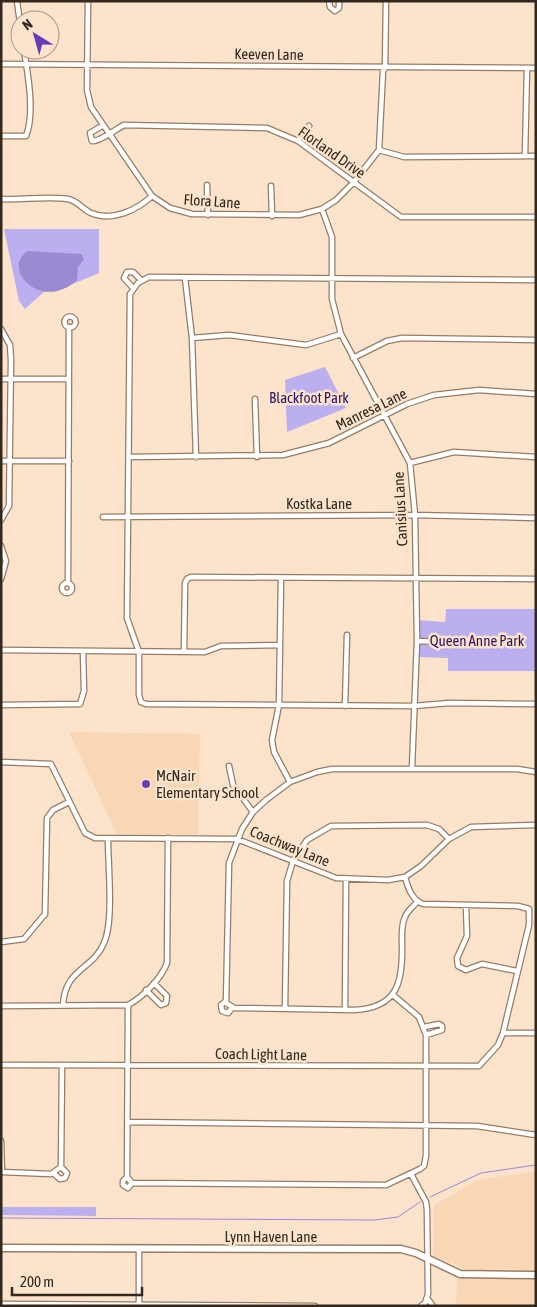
<svg xmlns="http://www.w3.org/2000/svg" width="537" height="1307" viewBox="0 0 537 1307" font-family="'Asap Condensed',sans-serif">
<style>
.built{fill:#f9d6b4}
.green{fill:#bcaff0}
.water{fill:#998ad1}
.lines{fill:none;stroke-linecap:round;stroke-linejoin:round}
.stream{stroke:#998ad1;stroke-width:1}
.street-casing{stroke:#977c63;stroke-width:7}
.secondary-casing{stroke:#977c63;stroke-width:9}
.street{stroke:#fff;stroke-width:4.5}
.secondary{stroke:#fff;stroke-width:6}
.poi-dot{fill:#653eb6;stroke:#fbe3cc;stroke-width:2}
.labels{text-anchor:middle;dominant-baseline:central;stroke-width:5;stroke-linejoin:round;paint-order:stroke}
.street-label{font-size:15px;fill:#33281d;stroke:#fbe3cc}
.park-label{font-size:15px;fill:#321366;stroke:#fbe3cc}
.poi-label{font-size:15px;fill:#33281d;stroke:#fbe3cc;text-anchor:start}
</style>
<rect width="100%" height="100%" fill="#fbe3cc"/>
<path class="built" d="M69 732 200 734 198 835 117 834Z
M536 1171V1270L466 1269 433 1256 434 1205 478 1180Z
M457 1278 536 1279V1306H456Z"/>
<path class="green" d="M4 229H99V273L61 289 44 292 25 309 19 301Z
M325 367 346 408 287 432 285 380Z
M446 609H536V671H448V658L418 657V620L445 622Z
M1 1207H96V1216L1 1215Z"/>
<path class="water" d="M28 251 81 254 84 259 78 267 77 280C41 313 0 268 28 251Z"/>
<g class="lines">
<path class="stream" d="M430 1197 481 1173 536 1165
M1 1218 374 1220 398 1217 420 1202"/>
<g class="street-casing">
<path id="street" d="M17 1 20 23
M88 1 87 90 91 107 152 196 170 208 192 214 299 215 322 209 336 200 354 182 379 150 383 71 385 68 386 1
M329 1 330 7 335 11 339 8V1
M1 64 536 68
M102 126 90 133 92 141C99 142 116 129 124 125L267 128 298 141 401 217H536
M1 136H26C35 114 28 74 24 50
M298 141 309 126
M379 150 404 157 536 156
M525 156 527 68
M207 185 208 215
M271 186 272 216
M1 199C23 200 46 196 68 199 78 201 82 209 91 213 112 222 137 210 152 196
M322 209 332 237V299L341 334 410 463 415 515 417 641 412 768
M185 278 192 338 196 457
M133 288 124 278 127 272H133L141 280
M64.5 322a5.5 5.5 0 1 1 11 0a5.5 5.5 0 1 1-11 0Z
M1 329 10 345 11 360 9 506 1 520
M192 338 229 335 306 345 341 334
M353 358 387 341 402 338 536 340
M1 379H69
M255 399 257 457
M129 457 283 455 329 443 407 404 434 395 479 390 536 394
M1 461H69
M410 463 454 452 536 457
M103 517 415 515 536 518
M1 546 6 561 1 579
M281 578 279 705 272 740 274 752 290 782
M187 579 191 577 536 579
M62 588a5 5 0 1 1 10 0a5 5 0 1 1-10 0Z
M68 583 69 327
M417 641 441 642
M1 650 205 652 221 646 280 645
M184 652 185 583 187 579
M141 702 139 695V652L127 618 130 294 138 283 149 277 536 280
M141 702 146 704 414 706 449 703 536 704
M1 705 80 704 84 691 83 651
M345 706 347 635
M1 762 51 764 85 833 95 838 237 839 336 878 388 880 405 877 421 866 449 839 471 827 536 825
M229 766 233 785 253 812
M417 902C413 907 407 911 405 917 401 925 402 935 402 944 403 982 398 1008 354 1010L234 1008 226 1003 229 863 242 829 253 812 266 800 290 782 317 772 332 769H517L536 772
M466 906 467 936 457 958 458 966 466 970 482 964 517 971
M1 942 24 939 45 914 47 818 53 810 69 802
M146 990 161 1005 166 1003 167 996 154 983
M226 1001 221 1005 222 1011 228 1013 232 1008
M63 1005C65 968 93 970 104 943 114 921 108 866 108 839
M128 1005 127 1177 132 1183
M1 1006 128 1005C143 997 161 979 167 963L168 838
M285 1008 287 881 293 861 307 840 331 826 427 825 439 829 449 839
M345 1009 346 880
M424 1027 439 1024 442 1026V1030L426 1035
M503 1033H536
M1 1065 479 1066 498 1045 503 1033 529 925V909L518 906 423 904C412 900 408 888 405 877
M128 1122 477 1126 536 1135
M1 1141 2 1172
M61 1167 62 1065
M1 1172 51 1174 61 1167
M53 1173 60 1179 65 1178 67 1173 61 1167
M411 1174 426 1202 427 1210 428 1294 425 1303 421 1306
M127 1177 123 1181V1185L128 1188 132 1183
M132 1183 386 1185 420 1169 424 1166 426 1156V1035L419 1017 393 995
M139 1248V1306
M427 1298 433 1306
M1 1304 315 1306"/>
</g>
<g class="secondary-casing">
<path id="secondary" d="M1 1248 401 1249 416 1253 460 1274 536 1275"/>
</g>
<use href="#street" class="street"/>
<use href="#secondary" class="secondary"/>
</g>
<circle class="poi-dot" cx="146" cy="784" r="5"/>
<g class="labels">
<g class="street-label">
<text transform="translate(269 54) rotate(1)">Keeven Lane</text>
<text transform="translate(332 152) rotate(35)">Florland Drive</text>
<text transform="translate(212 201) rotate(4)">Flora Lane</text>
<text transform="translate(371 409) rotate(-26)">Manresa Lane</text>
<text x="319" y="503">Kostka Lane</text>
<text transform="translate(400 509) rotate(-93)">Canisius Lane</text>
<text transform="translate(290 846) rotate(22)">Coachway Lane</text>
<text transform="translate(261 1054) rotate(1)">Coach Light Lane</text>
<text x="271" y="1236">Lynn Haven Lane</text>
</g>
<g class="park-label">
<text x="309" y="397">Blackfoot Park</text>
<text x="477" y="640">Queen Anne Park</text>
</g>
<g class="poi-label">
<text x="156" y="775">McNair<tspan x="156" dy="17">Elementary School</tspan></text>
</g>
</g>
<rect width="537" height="1307" fill="none" stroke="#33281d" stroke-width="5"/>
<g transform="translate(35 35) rotate(323)"><circle r="24" fill="#fbe3cc" stroke="#ab9886"/>
<path d="M0-4L9 19L0 12L-9 19Z" fill="#653eb6"/>
<text y="-8" font-size="14" font-weight="bold" text-anchor="middle" fill="#33281d">N</text>
</g>
<path d="M12 1287v8h130v-8" fill="none" stroke="#33281d" stroke-width="2.5"/>
<text x="20" y="1287" font-size="15" fill="#33281d" stroke="#fbe3cc" stroke-width="4" paint-order="stroke">200 m</text>
</svg>
